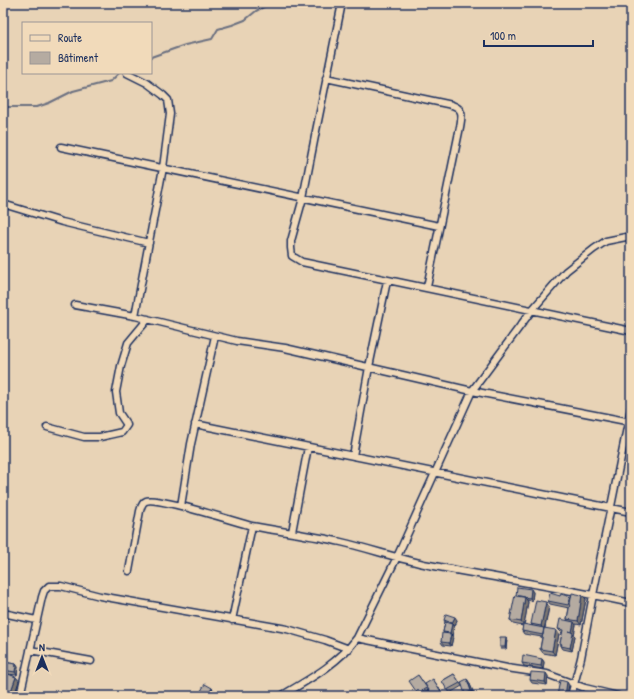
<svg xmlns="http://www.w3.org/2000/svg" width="634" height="699" viewBox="0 0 634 699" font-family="'Patrick Hand',sans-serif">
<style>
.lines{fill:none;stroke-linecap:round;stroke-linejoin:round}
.stream{stroke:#6a6f80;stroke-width:2}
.street-casing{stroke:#1b2f5e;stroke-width:9}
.street{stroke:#f1daba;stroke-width:6}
.wall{fill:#9c938a;stroke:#1b2f5e}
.shaded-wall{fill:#7f7871;stroke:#1b2f5e}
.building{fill:#b5aba1;stroke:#1b2f5e}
</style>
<rect width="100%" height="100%" fill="#e8d3b6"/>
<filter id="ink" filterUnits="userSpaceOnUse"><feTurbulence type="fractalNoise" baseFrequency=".025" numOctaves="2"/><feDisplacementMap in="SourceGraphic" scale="8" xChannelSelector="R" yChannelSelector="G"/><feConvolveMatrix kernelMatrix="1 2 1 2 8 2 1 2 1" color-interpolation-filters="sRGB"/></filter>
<g filter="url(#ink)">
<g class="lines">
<path class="stream" d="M605 3 616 7 631 9
M151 57 185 45 212 39 218 29 232 25 245 20 256 11 271 3
M3 107H37L49 103 73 91 111 81 119 73"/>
<g class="street-casing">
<path id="street" d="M342 3 316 131 303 198 291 241V248L292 256 302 262 631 331
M127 73 147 83 163 95 168 100 170 114 163 168 135 316
M326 78 452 105C464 109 462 116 460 127L427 287
M61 147 439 226
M3 204 62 222 149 243
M75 305 135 316 237 341 285 348 472 391 631 422
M195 424 631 512
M47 427 84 437H100L122 432 127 425 119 413 116 392 121 366 128 343 148 319
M353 456 369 367 387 281
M181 506 191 444 215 336
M292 532 308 447
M129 571 140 511C141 507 143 502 146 501 156 496 236 522 252 526 282 532 312 535 341 542 371 549 399 559 429 565 496 578 564 588 631 603
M3 613 36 620
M232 620 252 526
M357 638 507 668 547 674 585 688 618 696
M30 650 91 661
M20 696 42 597 44 591 49 586H61L100 596 287 629 325 640 349 649
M281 696C308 680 338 664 357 638L397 557 472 391 532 310 566 271 594 249 606 241 631 236
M571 696 581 658 593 595 631 408"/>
</g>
<use href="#street" class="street"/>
</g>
<path class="wall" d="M533 592 532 601 527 600 528 602 524 625 533 626 531 624 549 607 545 628 559 634 555 655 543 653 540 649 542 637 524 634 522 631 523 626 513 624 510 620 516 595Z
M560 596 586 599 581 625 576 624 574 635 575 636 572 651 563 649 561 646V645L560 643 562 633 558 629 568 621 567 619 569 608 550 604 548 601Z
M444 620H457L455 626H454L452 636 453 637 451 646 443 645 441 642 444 633 443 632 445 622Z
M506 637 507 639 506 649H501L500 647Z
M542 659 544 662 543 669 524 666 522 663Z
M3 662 16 664 18 667 17 675 7 674 16 677 19 681 14 696 3 692Z
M454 674 462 686 450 693 442 681Z
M418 675 429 691H428L431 696H420L418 694Z
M548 676 547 685 532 683 530 680Z
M433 679 444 696H433Z
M467 679 469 682 474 694 469 696H467L465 694Z
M212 688 215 691 212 696H207L203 694 201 691Z"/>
<path class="shaded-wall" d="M531 589 533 592 532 601 530 598Z
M582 595 586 599 581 625 578 621Z
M525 597 528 602 524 626 521 622Z
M546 602 549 607 544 630 541 626Z
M455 617 457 620 455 626 452 623Z
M574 622 576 625 574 635 575 636 572 651 570 648 573 633 572 632Z
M452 624 454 627 452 636 450 633Z
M556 630 559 634 555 655 552 651Z
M451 634 453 637 451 646 449 643Z
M506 637 507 639 506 649 505 647Z
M4 641 6 643 4 652 3 651Z
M542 659 544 662 543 669 541 666Z
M16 664 18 667 17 675 15 672Z
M546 673 548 676 547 685 545 682Z
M16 677 19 681 14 696 11 691Z
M467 679 469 682 474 694 471 691Z
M567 682 569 685 567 696H565Z
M212 688 215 691 212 696H209L208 695Z"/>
<path class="building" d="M517 587 531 589 530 598 516 596Z
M550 593 560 596 561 594 571 597 568 605 548 601Z
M572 593 582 595 578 621 567 619Z
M515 595 525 597 521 622 510 620Z
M536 600 546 602 541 626 531 624Z
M446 614 455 617 452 623 444 620Z
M560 619 574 622 572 632 569 631 573 633 570 648 561 646 562 644 560 643 563 630 558 629Z
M445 622 452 624 450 633 443 632Z
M523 624 544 628 543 635 522 631Z
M544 628 556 630 552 651 540 649Z
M442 633 451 634 449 643 441 642Z
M500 637H506L505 647H500Z
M523 655 542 659 541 666 522 663Z
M3 662 16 664 15 672 3 670Z
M3 672 16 677 11 691 3 688Z
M531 672 546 673 545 682 530 680Z
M454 674 460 683 447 690 442 681Z
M418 675 427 688 418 694 409 681Z
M433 679 442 693 436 696H433L425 684Z
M467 679 471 691 465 694 461 682Z
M560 680 567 682 565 696H557Z
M205 684 212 688 208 695 201 691Z
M427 690 431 696H422L420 694Z
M68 692 85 695V696H67Z
M397 693V696H386V695Z
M418 694 420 696H415Z"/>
</g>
<rect width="634" height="699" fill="none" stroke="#f1daba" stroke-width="16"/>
<rect x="8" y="8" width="618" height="683" fill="none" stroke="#1b2f5e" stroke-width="1.5" filter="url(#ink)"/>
<rect x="22" y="22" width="130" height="52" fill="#f1daba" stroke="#9b9695"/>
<rect x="30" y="35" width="20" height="6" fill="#f1daba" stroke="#9b9695"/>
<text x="58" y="42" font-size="12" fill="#1b2f5e">Route</text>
<rect x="30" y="52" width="20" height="12" fill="#b5aba1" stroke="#9b9695"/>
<text x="58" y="62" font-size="12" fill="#1b2f5e">Bâtiment</text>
<g transform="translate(42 657)" stroke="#f1daba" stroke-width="3" paint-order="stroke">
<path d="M0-3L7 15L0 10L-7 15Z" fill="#1b2f5e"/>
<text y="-6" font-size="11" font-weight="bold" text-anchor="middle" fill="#1b2f5e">N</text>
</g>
<path d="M484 40v6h109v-6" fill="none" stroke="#1b2f5e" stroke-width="2"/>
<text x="490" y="40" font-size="12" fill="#1b2f5e" stroke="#f1daba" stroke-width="3" paint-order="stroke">100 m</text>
</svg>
